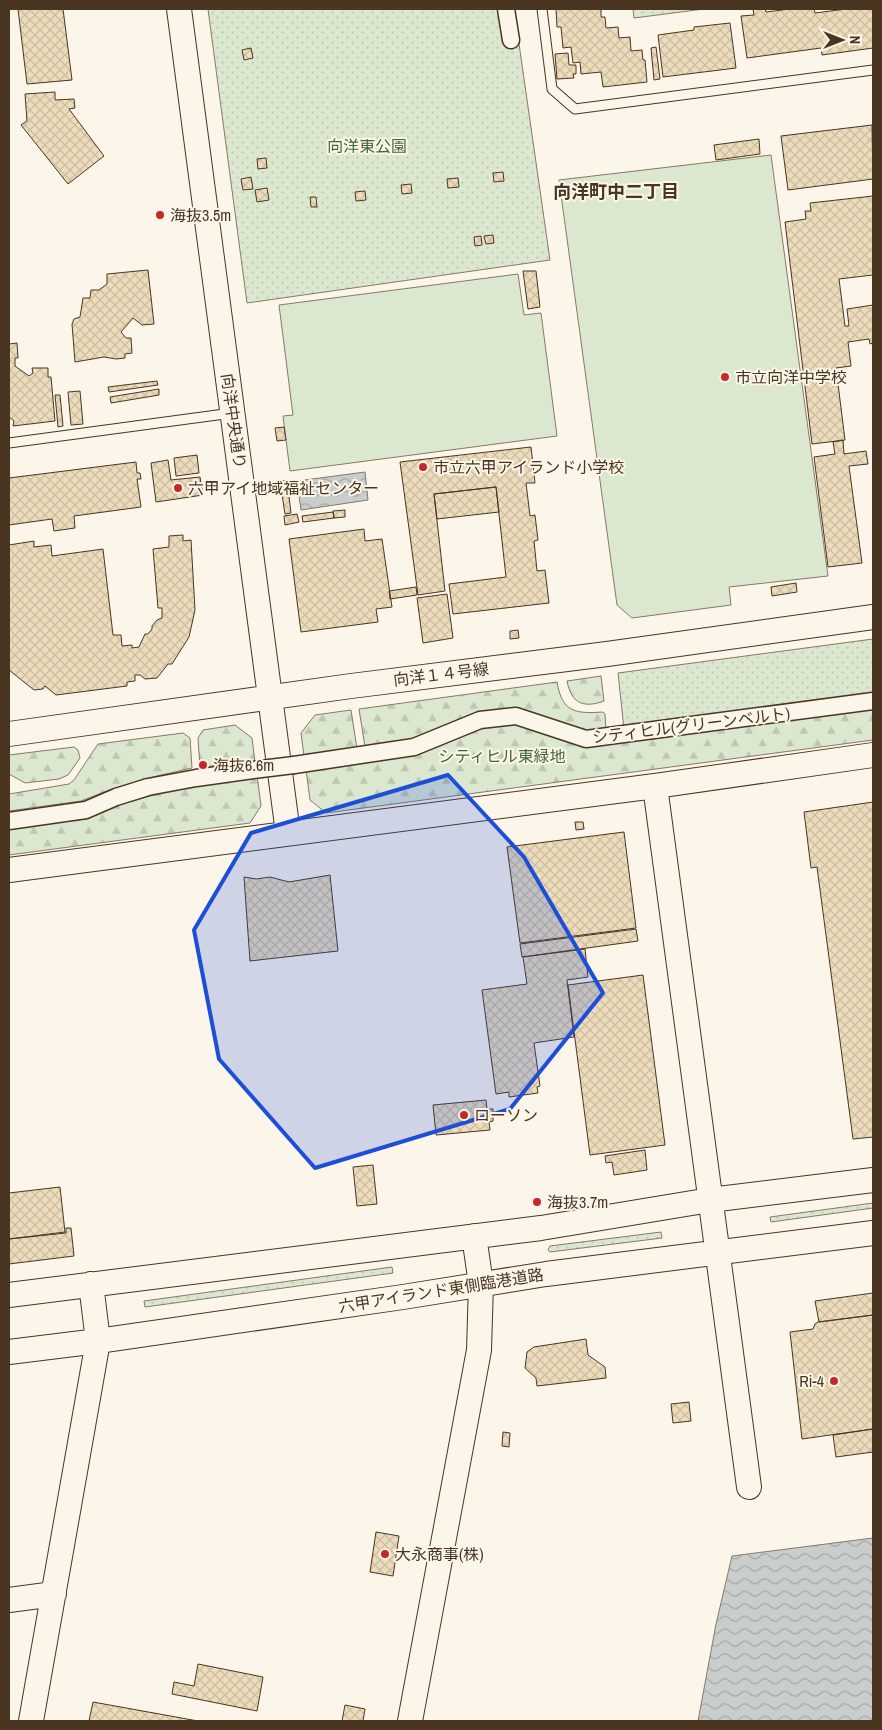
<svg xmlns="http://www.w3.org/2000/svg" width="882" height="1730" viewBox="0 0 882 1730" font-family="'Archivo Narrow','Noto Sans JP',sans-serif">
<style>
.grass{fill:url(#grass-dots);stroke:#887966}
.forest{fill:url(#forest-firs);stroke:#887966}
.garden{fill:#dce7d0;stroke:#887966}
.water{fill:url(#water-waves);stroke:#887966}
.building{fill:url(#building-cross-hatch);stroke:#4a3520}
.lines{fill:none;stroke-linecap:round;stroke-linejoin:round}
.lane-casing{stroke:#4a3520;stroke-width:11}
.street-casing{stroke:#4a3520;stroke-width:19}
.secondary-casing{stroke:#4a3520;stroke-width:26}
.lane{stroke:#fbf6e9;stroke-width:9}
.street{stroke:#fbf6e9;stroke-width:16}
.secondary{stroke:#fbf6e9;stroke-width:24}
.street-bridge-casing{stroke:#4a3520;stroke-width:19;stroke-linecap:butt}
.street-bridge{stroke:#fbf6e9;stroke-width:16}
.marked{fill:#1d4ed8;fill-opacity:0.2;stroke:#1d4ed8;stroke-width:4;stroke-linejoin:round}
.poi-dot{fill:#c62828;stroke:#fbf6e9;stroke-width:2}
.labels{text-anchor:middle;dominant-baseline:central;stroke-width:4;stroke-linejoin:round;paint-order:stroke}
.park-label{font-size:16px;fill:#436837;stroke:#fbf6e9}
.poi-label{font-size:16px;fill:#4a3520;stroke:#fbf6e9;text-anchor:start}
.street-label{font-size:16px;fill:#4a3520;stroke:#fbf6e9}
.neighbourhood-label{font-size:18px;font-weight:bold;fill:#4a3520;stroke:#fbf6e9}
</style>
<defs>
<pattern id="grass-dots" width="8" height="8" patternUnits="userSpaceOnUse" patternTransform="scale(1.25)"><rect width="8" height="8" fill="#dce7d0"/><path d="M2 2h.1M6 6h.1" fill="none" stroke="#bec7b2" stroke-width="1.8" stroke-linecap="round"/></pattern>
<pattern id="forest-firs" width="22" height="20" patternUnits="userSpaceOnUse" patternTransform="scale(1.25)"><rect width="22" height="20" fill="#dce7d0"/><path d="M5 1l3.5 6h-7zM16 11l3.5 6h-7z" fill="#bec7b2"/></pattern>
<pattern id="water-waves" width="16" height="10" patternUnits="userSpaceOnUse" patternTransform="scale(1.25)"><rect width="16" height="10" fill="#c9cecd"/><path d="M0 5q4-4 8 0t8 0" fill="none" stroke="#a5a8a6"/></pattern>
<pattern id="building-cross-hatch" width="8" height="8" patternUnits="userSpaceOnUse" patternTransform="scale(1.25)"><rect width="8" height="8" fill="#ecdcbc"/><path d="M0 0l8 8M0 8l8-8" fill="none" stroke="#ccbda1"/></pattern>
</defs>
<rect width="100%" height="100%" fill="#fbf6e9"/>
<path class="grass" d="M208 9H514L550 260 247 303Z
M633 9H704L634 18Z
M873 639V695L624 729 618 673Z
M873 1203V1208L771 1222 770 1217Z
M661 1232 662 1238 550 1252 548 1250 550 1246Z
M392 1267 393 1273 145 1307 144 1301Z"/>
<path class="forest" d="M601 676 604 701C582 709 571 702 567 681Z
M557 682C562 712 575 714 603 712L605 714 606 731 583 732 532 714 422 739 365 747 359 709Z
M873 706V740L326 813 310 800 306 769 508 722 565 737Z
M351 710 357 749 304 756 301 733 315 715Z
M235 725 252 738 255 762 231 766V763L200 768 198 738 203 730Z
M183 733 190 738 192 768 157 776 112 789 81 801 9 811V794L69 784 74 780 98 744Z
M74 747 78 750 80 758 68 775 59 779 25 783 9 774V755Z
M257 775 261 806 250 823 9 855V828L86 819 119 805 164 792Z"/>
<path class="garden" d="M771 155 828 576 729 587 731 605 632 618 617 605 559 180Z
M518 274 524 315 541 313 557 436 290 471 283 416 293 415 279 305Z"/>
<path class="water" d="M365 472 368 500 301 510 297 481Z
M873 1538V1721H698L716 1624 732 1556Z"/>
<path class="building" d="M18 9H63L72 80 27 84Z
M556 9H601V17H605L606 28 618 27 619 38 630 37 631 51 642 50 643 60H645L647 82 603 87 601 72 581 74 580 62 573 63 571 47 563 48 561 27H557Z
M753 9H765L766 12 790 9H814L815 13 846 9H873V48L822 55 821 48 747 58 741 16 754 15Z
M730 23 736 68 663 77 658 35 694 30V27Z
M656 47 660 79 654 80 651 48Z
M251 48 253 58 244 60 242 50Z
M568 53 569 65H576V74H573L574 78 557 79 555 54Z
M55 92V100L74 99 75 108 69 109 104 156 68 184 21 125 27 121 25 94Z
M872 125 873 179 788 190 781 136Z
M759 139 760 154 716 160 714 145Z
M266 158 267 168 258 169 257 159Z
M503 172 504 181 494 182 493 173Z
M251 177 253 189 243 190 241 179Z
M458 178 459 187 448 188 447 179Z
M411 184 412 193 402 194 401 185Z
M267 188 269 200 257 202 255 190Z
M365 191 366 200 356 201 355 192Z
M873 196V275L839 279 845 326H849L847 309 873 305V343L870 344 869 339 848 342 851 366 836 368 845 440 812 444 785 222 806 219 805 211H811L810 203Z
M310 197H316L317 207H311Z
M493 235 494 243 486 244 484 236Z
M481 236 482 245 475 246 474 237Z
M148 270 154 324 142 325 133 318 121 332 126 338H131L132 353 125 354V358L116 359 104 357 75 362 72 324 74 319 80 317 83 298H90L91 290H99L107 284V274Z
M523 271H536L540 307 528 309Z
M17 343 18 358H15V366L29 376 33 373 32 368H48V377H51L55 421 13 426 14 421 9 417V344Z
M157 381 158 385 109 392 108 387Z
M159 389V395L111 403 110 397Z
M80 391 83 424 71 425 68 392Z
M55 395H60L63 426 58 427Z
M284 427 286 440 277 441 275 428Z
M843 440 844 454 866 451 868 464 849 466 862 563 828 567 814 457 835 454 833 442Z
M531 447 535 483H526L530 516 535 515 538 540 534 541 537 571 545 570 549 603 453 614 449 584 506 577 496 487 434 494 445 591 418 595 400 462Z
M197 455 199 473 176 476 174 458Z
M168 460 171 480 200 477 203 495 156 502 151 463Z
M136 462 137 473H140L141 479H137L141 507 74 516 75 528 54 531 52 519 9 525V478Z
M287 480 291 513 285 514 280 481Z
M496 487 499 512 437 519 434 494Z
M345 510V517L334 518 333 511Z
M333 512 334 518 303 522 302 516Z
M297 514 299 522 285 525 284 516Z
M364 529 365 541 382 539 392 607 376 609 378 622 301 632 289 539Z
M183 535V541L191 540 195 610 189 637 172 664H168L157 678 145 679 140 675H135V681L127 682V686L56 695 45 686 43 689 34 690 9 670V545L34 541V547L51 545 52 556 103 549 113 635H121L122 646 132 645V648L139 647 145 634H148L152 629V626L157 620 162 618V608H158L153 549 169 547V536Z
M796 583 797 592 772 596 771 587Z
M416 587 417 595 390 599 389 591Z
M447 594 453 638 423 643 417 598Z
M518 630 519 638 510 639V631Z
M873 802V1137L853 1139 817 867 811 868 804 812Z
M575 822H583L584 829 576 830Z
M624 832 636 928 520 943 507 847Z
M330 875 338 951 250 961 244 877 256 879 270 877 289 882Z
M636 929 638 941 522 957 520 944Z
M585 949 588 977 567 980 574 1037 534 1043 540 1086 537 1087 538 1093 509 1097V1092L496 1094 482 990 527 984 523 957Z
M643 975 665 1145 590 1155 568 985Z
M486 1100 487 1109H493V1121L489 1122 490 1130 436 1135 433 1105Z
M645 1150 647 1170 614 1175 612 1162 606 1163 605 1156Z
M373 1165 377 1204 357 1206 353 1167Z
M60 1187 65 1232 9 1239V1193Z
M66 1228H71L74 1256 9 1264V1239L66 1233Z
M873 1293V1315L819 1322 815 1301Z
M873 1315V1429L802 1439 790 1332 813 1329 815 1324 818 1322Z
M586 1339 588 1355 605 1367 606 1378 537 1386 536 1378 525 1368 527 1352 534 1347Z
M689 1402 691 1421 673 1423 671 1404Z
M873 1429V1452L836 1457 833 1435Z
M503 1432 510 1433 509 1447 502 1446Z
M376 1532 399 1536 393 1576 370 1572Z
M198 1664 263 1677 257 1711 172 1694 174 1682 194 1686Z
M93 1702 198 1721H89Z
M345 1705 365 1709 363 1721H342Z"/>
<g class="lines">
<g class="lane-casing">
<path id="lane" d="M542 9 552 89 575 109 873 70
M9 443 232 413"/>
</g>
<g class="street-casing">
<path id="street" d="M506 9 511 40
M294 765 414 747 480 720 516 716 586 739 873 701
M9 821 86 810 116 797 148 787 196 778 261 769"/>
</g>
<g class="secondary-casing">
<path id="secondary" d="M179 9 288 833
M9 734 351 686 607 654 873 617
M655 786 749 1487
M9 870 655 786 873 755
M9 1295 541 1228 710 1200 873 1180
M9 1352 98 1341 403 1297 546 1274 873 1233
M9 1600 54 1594
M31 1721 98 1341 91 1284
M410 1721 479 1350 481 1284 474 1236"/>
</g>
<use href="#lane" class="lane"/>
<use href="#street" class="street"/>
<use href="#secondary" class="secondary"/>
<g class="street-bridge-casing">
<path id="street-bridge" d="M261 769 294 765"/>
</g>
<use href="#street-bridge" class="street-bridge"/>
</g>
<path class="marked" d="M448 775 524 857 603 993 510 1109 315 1168 219 1059 194 930 251 833Z"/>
<g class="poi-dot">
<circle cx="160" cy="215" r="5"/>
<circle cx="725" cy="377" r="5"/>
<circle cx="423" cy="467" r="5"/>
<circle cx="178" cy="488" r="5"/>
<circle cx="203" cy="765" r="5"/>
<circle cx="464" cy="1115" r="5"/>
<circle cx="537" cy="1202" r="5"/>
<circle cx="834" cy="1381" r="5"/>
<circle cx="385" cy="1554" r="5"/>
</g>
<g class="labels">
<g class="park-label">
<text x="367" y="146">向洋東公園</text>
<text x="502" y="756">シティヒル東緑地</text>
</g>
<g class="poi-label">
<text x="170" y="215">海抜3.5m</text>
<text x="735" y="377">市立向洋中学校</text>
<text x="433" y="467">市立六甲アイランド小学校</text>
<text x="188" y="488">六甲アイ地域福祉センター</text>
<text x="213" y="765">海抜6.6m</text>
<text x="474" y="1115">ローソン</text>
<text x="547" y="1202">海抜3.7m</text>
<text x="824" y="1381" text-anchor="end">Ri-4</text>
<text x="395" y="1554">大永商事(株)</text>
</g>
<g class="street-label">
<text transform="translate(234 421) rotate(82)">向洋中央通り</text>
<text transform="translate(441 674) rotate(-7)">向洋１４号線</text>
<text transform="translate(691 725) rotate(-7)">シティヒル(グリーンベルト)</text>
<text transform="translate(441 1290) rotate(-9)">六甲アイランド東側臨港道路</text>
</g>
<g class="neighbourhood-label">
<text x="616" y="191">向洋町中二丁目</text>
</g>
</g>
<rect width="882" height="1730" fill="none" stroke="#4a3520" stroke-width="20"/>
<g transform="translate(842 40) rotate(90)" stroke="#fbf6e9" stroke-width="4" paint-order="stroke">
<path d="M0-4L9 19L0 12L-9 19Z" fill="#4a3520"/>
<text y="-8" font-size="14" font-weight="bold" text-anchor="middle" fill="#4a3520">N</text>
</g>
</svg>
